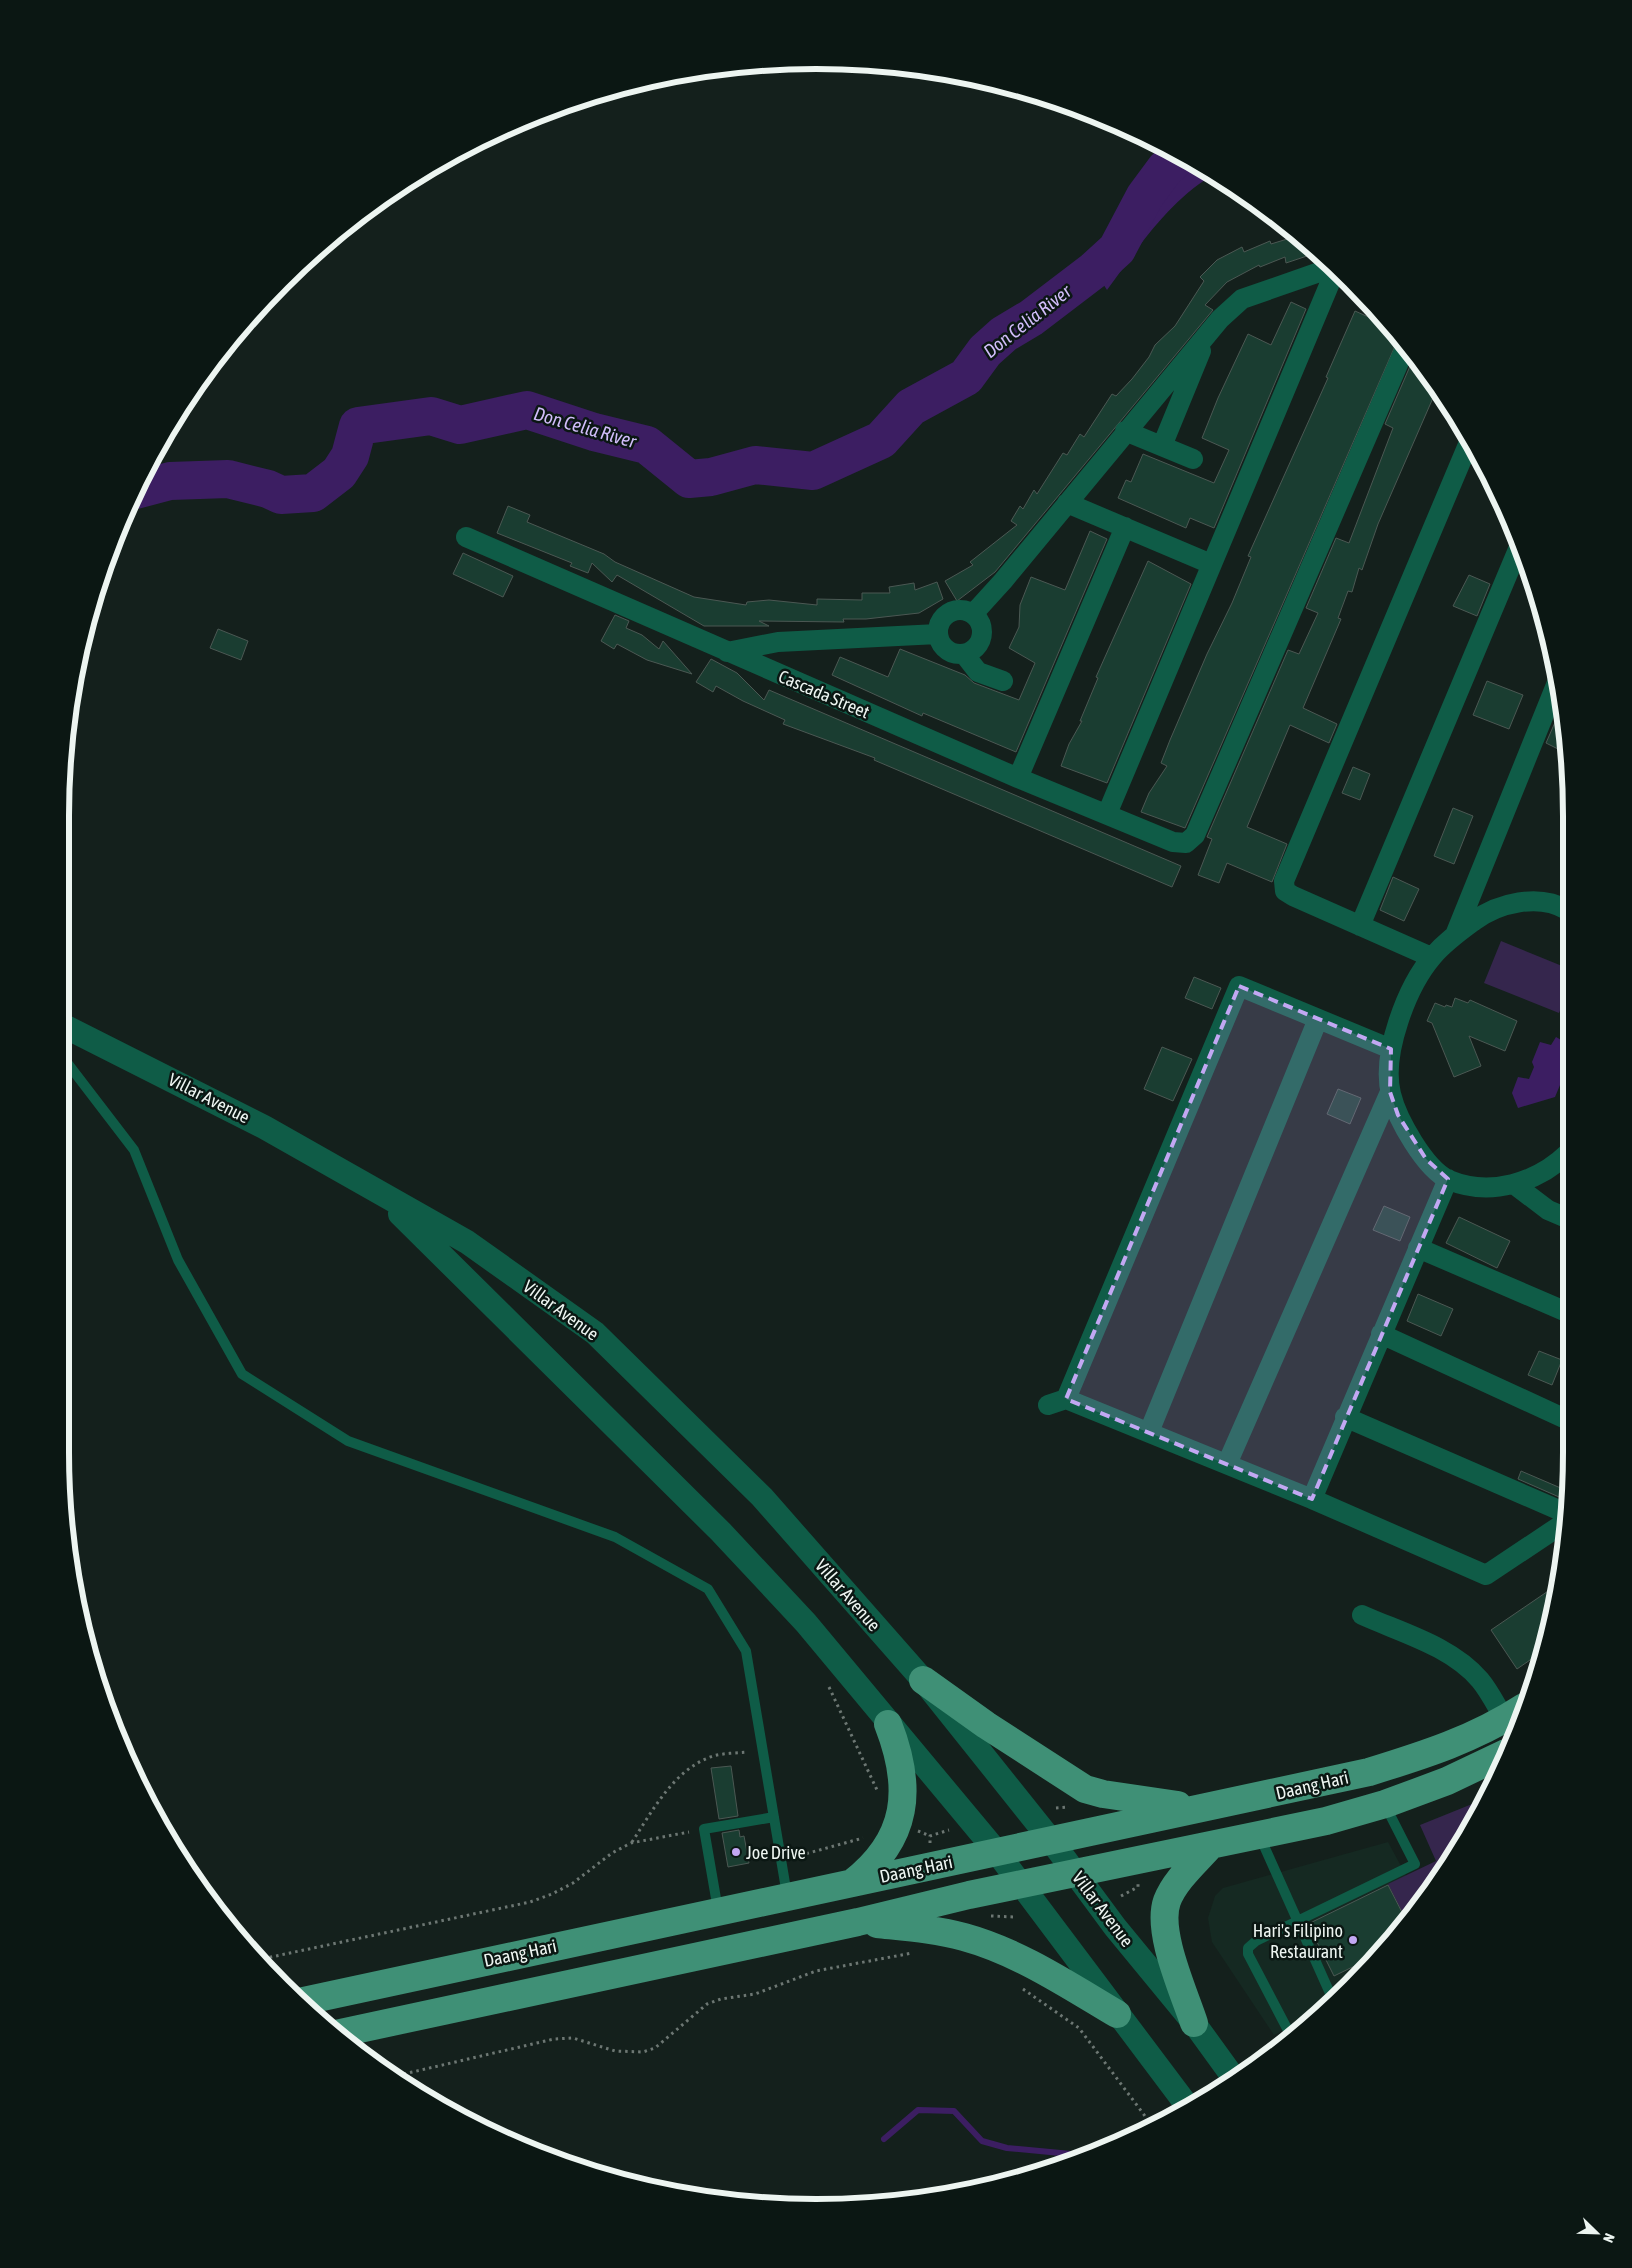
<svg xmlns="http://www.w3.org/2000/svg" width="1632" height="2268" viewBox="0 0 1632 2268" font-family="'Asap Condensed',sans-serif">
<style>
.built{fill:#152922}
.green{fill:#35264d}
.water{fill:#3c1e62}
.lines{fill:none;stroke-linecap:round;stroke-linejoin:round}
.stream{stroke:#3c1e62;stroke-width:6}
.river{stroke:#3c1e62;stroke-width:38}
.building{fill:#1a3d31;stroke:#4b5853}
.path{stroke:#6d7773;stroke-width:3;stroke-dasharray:2.5 4;stroke-linecap:butt}
.service{stroke:#0f5c47;stroke-width:10}
.minor{stroke:#0f5c47;stroke-width:20}
.tertiary{stroke:#0f5c47;stroke-width:24}
.primary{stroke:#3f9076;stroke-width:28}
.marked{fill:#c2a8f3;fill-opacity:0.2;stroke:#c2a8f3;stroke-width:4;stroke-dasharray:10 6;stroke-linejoin:round}
.poi-dot{fill:#c2a8f3;stroke:#0b1713;stroke-width:2}
.labels{text-anchor:middle;dominant-baseline:central;stroke-width:5;stroke-linejoin:round;paint-order:stroke}
.street-label{font-size:18px;fill:#edf5f1;stroke:#0b1713}
.poi-label{font-size:18px;fill:#edf5f1;stroke:#0b1713;text-anchor:start}
.water-label{font-size:19px;font-style:italic;fill:#d1bdfa;stroke:#0b1713}
.rim{fill:none;stroke:#edf5f1;stroke-width:6}
</style>
<rect width="100%" height="100%" fill="#14201c"/>
<path class="built" d="M1388 1842 1421 1903 1416 1912 1325 2009 1274 2035 1212 1942 1208 1918 1215 1896 1223 1888Z"/>
<path class="green" d="M1501 941 1567 968V993L1559 1013 1484 983Z
M1487 1798 1416 1912 1407 1922 1388 1884 1436 1861 1420 1825Z"/>
<path class="water" d="M1161 144 1211 176C1166 204 1138 248 1107 290L1094 270 1116 220Z
M1556 1037 1568 1044V1066L1555 1097 1518 1108 1512 1093 1518 1077 1529 1079 1534 1067 1532 1062 1540 1042 1551 1045Z"/>
<g class="lines">
<path class="stream" d="M884 2139 918 2110 954 2111 982 2141 1007 2148 1071 2154 1078 2157"/>
<path class="river" d="M136 490 170 481 228 479 268 489 281 495 313 493 339 473 350 456 358 426 431 416 460 425 527 410 594 432 647 445 689 479 711 477 755 465 813 471 881 440 911 407 966 377 985 351 1004 334 1031 318 1094 270 1117 249 1145 196 1165 169 1179 156"/>
</g>
<path class="building" d="M1297 236 1316 253 1286 263 1285 257 1260 267 1259 265 1227 282 1205 305 1213 310 995 572 957 601 945 581 973 565 970 562 1017 525 1011 521 1020 506 1023 509 1034 490 1037 494 1063 453 1067 455 1080 434 1084 437 1112 394 1116 396 1132 379 1149 357 1155 345 1175 326 1204 281 1200 277 1217 260 1242 247 1244 252 1270 241 1271 244Z
M1291 302 1306 309 1214 528 1190 518 1186 528 1118 498 1126 480 1131 482 1143 454 1214 483 1229 450 1202 438 1218 398 1248 334 1271 345Z
M1355 311 1391 327 1399 337 1185 828 1141 812 1149 793 1167 766 1161 763 1170 740 1207 654 1232 603 1251 557 1248 556 1328 378 1326 377Z
M1414 357 1431 378 1427 387 1436 391 1378 524 1362 570 1359 568 1352 592 1348 591 1338 618 1341 619 1303 708 1337 724 1329 743 1290 725 1247 827 1287 844 1272 882 1227 863 1219 883 1198 875 1212 839 1207 837 1288 650 1299 654 1318 613 1306 608 1336 538 1349 543 1393 428 1385 424Z
M508 506 530 515 527 522 604 554 615 562 694 597 746 605 747 602 769 600 817 605V599L862 600V593H890L889 587 914 583 915 590 937 582 943 599 919 613 866 619H843L844 622 761 621H759L769 626H704L617 575 612 582 592 563 588 573 570 566 572 563 497 533Z
M1090 531 1107 539 1016 752 923 713 922 716 832 675 840 657 888 677 900 649 965 675 974 683 1019 700 1035 663 1009 648 1019 627 1020 605 1031 577 1065 590Z
M463 553 513 576 503 597 453 574Z
M1148 561 1191 584 1107 783 1061 766 1069 744 1082 721H1080L1098 678 1096 677Z
M1469 575 1490 584 1477 616 1453 606Z
M615 615 629 621 626 628 642 635 659 649 663 641 692 674 647 660 617 644 614 649 601 641Z
M218 629 248 641 241 660 210 648Z
M711 659 737 673 764 700 769 690 1181 866 1172 887 874 760 875 758 783 724 785 720 743 701 716 686 713 692 696 682Z
M1487 681 1523 695 1509 729 1473 715Z
M1563 704 1565 717 1566 753 1546 743Z
M1353 767 1370 774 1360 800 1342 793Z
M1453 808 1473 816 1454 864 1434 856Z
M1393 877 1419 889 1404 921 1380 910Z
M1194 977 1221 988 1212 1009 1185 998Z
M1455 998 1468 1003 1470 1000 1517 1021 1505 1051 1469 1036 1481 1066 1454 1077 1432 1023 1427 1021 1435 1003 1445 1007 1446 1005 1452 1007Z
M1162 1047 1192 1059 1173 1101 1144 1089Z
M1338 1089 1361 1098 1350 1124 1327 1114Z
M1384 1206 1410 1217 1400 1241 1373 1230Z
M1459 1217 1510 1241 1497 1268 1446 1243Z
M1418 1294 1453 1309 1441 1336 1407 1321Z
M1539 1351 1562 1360 1552 1385 1528 1375Z
M1521 1471 1570 1492V1496L1566 1500 1518 1479Z
M1557 1585 1546 1649 1517 1669 1491 1630Z
M731 1766 738 1816 719 1819 711 1768Z
M739 1830 740 1837 744 1836 749 1863 728 1867 722 1833Z
M1388 1885 1407 1922 1375 1956 1334 1976 1308 1924Z"/>
<g class="lines">
<path class="path" d="M829 1687 877 1790
M1056 1808 1069 1807
M918 1831 930 1836
M632 1842C653 1810 674 1769 713 1756 724 1753 737 1753 748 1752
M930 1843V1836L949 1830
M794 1857 863 1838
M1121 1896 1138 1887V1884
M991 1916 1015 1917
M257 1960 530 1902 552 1894 573 1883 612 1853 631 1843 689 1832
M1023 1989 1079 2028 1154 2128
M391 2077 554 2039 573 2038 615 2051 643 2052 655 2048 707 2004 721 1999 755 1994 816 1971 912 1953"/>
<path class="service" d="M62 1056 134 1150 178 1260 242 1374 348 1441 615 1537 708 1589 746 1651 787 1895
M1260 1837 1333 2000
M718 1910 704 1829 774 1817
M1292 2038 1248 1954V1948L1256 1941 1415 1864 1385 1805
M1233 2077 1264 2059"/>
<path class="minor" d="M1125 431 1193 459
M1162 446 1201 351
M1067 503 1211 564
M466 537 1018 778 1173 842 1186 843 1195 835 1406 346
M938 632a22 22 0 1 1 44 0a22 22 0 1 1-44 0Z
M973 614 1003 581 1220 319 1242 299 1331 268
M727 652 778 642 938 634
M964 654 978 672 1003 681
M1018 778 1125 527
M1107 814 1335 271
M1567 910C1539 893 1498 903 1474 921 1459 932 1445 942 1433 956 1407 986 1381 1054 1391 1094 1397 1119 1425 1169 1449 1180 1490 1197 1537 1183 1568 1153
M1360 926 1519 547
M1455 935 1558 680
M1431 957 1293 896 1285 891 1284 881 1470 440
M1515 1185 1548 1210 1569 1219
M1418 1248 1569 1313
M1381 1334 1570 1421
M1066 1399 1239 986 1391 1049
M1048 1405 1066 1399 1312 1499 1486 1575 1567 1521
M1345 1417 1568 1514
M1149 1432 1318 1019
M1227 1464 1390 1092
M1312 1499 1448 1179
M1362 1615C1402 1633 1451 1646 1480 1680 1490 1692 1497 1707 1505 1720"/>
<path class="tertiary" d="M62 1025 264 1127 467 1242 595 1333 762 1497 923 1680 1050 1839 1115 1927 1194 2023 1236 2081
M400 1214 721 1532 806 1623 996 1851 1189 2108"/>
<path class="primary" d="M923 1680 986 1725 1085 1789 1103 1794 1178 1805
M852 1883C909 1839 913 1788 888 1724
M877 1924C906 1927 936 1929 964 1937 1019 1952 1068 1985 1117 2014
M299 2002 1369 1772C1424 1755 1475 1739 1524 1707
M1194 2023C1184 1992 1156 1932 1167 1901 1175 1880 1196 1862 1210 1846
M336 2034 858 1922 969 1895 1326 1821 1385 1804 1447 1781 1506 1753"/>
</g>
<path class="marked" d="M1239 986 1391 1049 1390 1092 1398 1115 1426 1159 1448 1179 1312 1499 1066 1399Z"/>
<g class="poi-dot">
<circle cx="736" cy="1852" r="5"/>
<circle cx="1353" cy="1940" r="5"/>
</g>
<g class="labels">
<g class="street-label">
<text transform="translate(824 694) rotate(23)">Cascada Street</text>
<text transform="translate(209 1098) rotate(27)">Villar Avenue</text>
<text transform="translate(561 1310) rotate(36)">Villar Avenue</text>
<text transform="translate(848 1595) rotate(49)">Villar Avenue</text>
<text transform="translate(1312 1785) rotate(-13)">Daang Hari</text>
<text transform="translate(916 1869) rotate(-12)">Daang Hari</text>
<text transform="translate(1103 1909) rotate(53)">Villar Avenue</text>
<text transform="translate(520 1953) rotate(-12)">Daang Hari</text>
</g>
<g class="poi-label">
<text x="746" y="1852">Joe Drive</text>
<text x="1343" y="1930" text-anchor="end">Hari's Filipino<tspan x="1343" dy="21">Restaurant</tspan></text>
</g>
<g class="water-label">
<text transform="translate(1027 321) rotate(-38)">Don Celia River</text>
<text transform="translate(585 427) rotate(16)">Don Celia River</text>
</g>
</g>
<path d="M0 0H1632V2268H0ZM816 69H816A747 747 0 0 1 1563 816V1452A747 747 0 0 1 816 2199H816A747 747 0 0 1 69 1452V816A747 747 0 0 1 816 69Z" fill="#0b1713" fill-rule="evenodd"/>
<path class="rim" d="M816 69H816A747 747 0 0 1 1563 816V1452A747 747 0 0 1 816 2199H816A747 747 0 0 1 69 1452V816A747 747 0 0 1 816 69Z"/>
<g transform="translate(1597 2233) rotate(113)" stroke="#0b1713" stroke-width="4" paint-order="stroke">
<path d="M0-4L9 19L0 12L-9 19Z" fill="#edf5f1"/>
<text y="-8" font-size="14" font-weight="bold" text-anchor="middle" fill="#edf5f1">N</text>
</g>
</svg>
